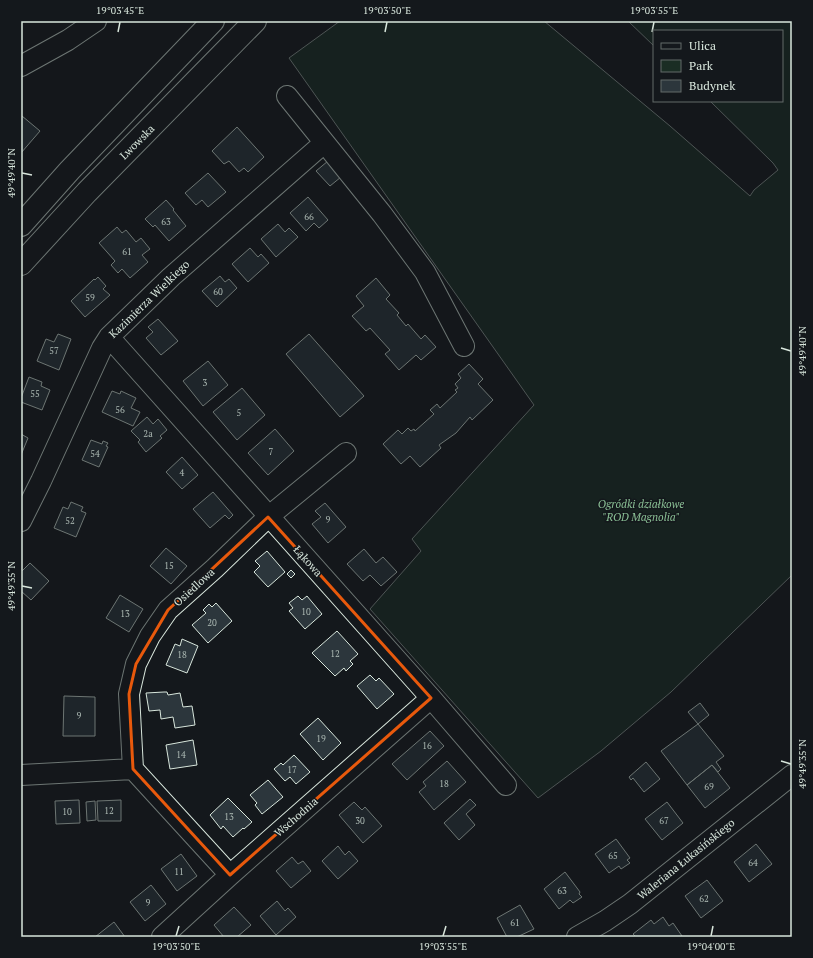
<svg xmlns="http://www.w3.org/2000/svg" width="813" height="958" viewBox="0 0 813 958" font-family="'PT Serif',serif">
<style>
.green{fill:#1a2d24;stroke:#939e99}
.building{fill:#2c363c;stroke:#d8e6dc}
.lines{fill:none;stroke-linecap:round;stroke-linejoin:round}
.minor-casing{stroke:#d8e6dc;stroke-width:22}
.major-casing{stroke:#d8e6dc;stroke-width:24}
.minor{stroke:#14181c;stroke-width:20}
.major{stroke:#14181c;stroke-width:22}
.marked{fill:none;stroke:#e8590c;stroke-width:3;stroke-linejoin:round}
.ticks{fill:none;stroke:#d8e6dc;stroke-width:1.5}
.labels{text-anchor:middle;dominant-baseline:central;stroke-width:3;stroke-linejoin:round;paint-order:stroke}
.number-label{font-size:9px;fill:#adbab4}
.street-label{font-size:11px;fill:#d8e6dc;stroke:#14181c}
.park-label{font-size:11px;font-style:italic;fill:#8ac095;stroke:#14181c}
.neatline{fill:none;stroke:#d8e6dc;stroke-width:1.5}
.ticks-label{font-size:10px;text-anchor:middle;fill:#d8e6dc}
</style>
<rect width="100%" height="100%" fill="#14181c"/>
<path class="green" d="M340 21H544L670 126 750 196 754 190 778 170 773 163 710 101H782V31H654V46L628 21H792V575L671 692 601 751 538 798 370 609 421 551 412 539 534 405 289 58Z"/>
<path class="building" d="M21 116H22L40 131 21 153Z
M237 127 264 157 248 172 244 168 239 172 229 161 224 164 212 151Z
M328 161 341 177 330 186 316 171Z
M208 173 226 192 208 207 202 200 196 205 185 193Z
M308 197 328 220 319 228 314 223 306 231 290 213Z
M166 200 174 209 173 210 186 226 169 241 155 225 153 227 145 219Z
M278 224 285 232 289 228 298 237 276 257 261 239Z
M117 227 122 233 126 230 136 242 141 238 150 249 142 255 148 262 130 278 122 269 118 273 111 265 115 261 99 243Z
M250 248 258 257 261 254 269 263 248 282 232 264Z
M220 276 225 282 229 279 237 288 217 307 202 291Z
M98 277 106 286 103 289 110 295 85 317 71 301 94 279 95 280Z
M376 278 390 295 386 299 399 313 397 315 406 326 408 324 421 339 425 335 436 347 421 360 416 355 399 370 385 354 390 350 370 328 366 331 352 316 364 306 356 296Z
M158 319 178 341 161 355 146 338 153 332 148 327Z
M58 334 71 339 59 370 37 361 46 339 54 342Z
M309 334 364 396 340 417 286 354Z
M208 361 228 385 203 406 183 381Z
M469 364 483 379 478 384 493 400 472 420 470 417 456 433 439 445 441 448 420 467 410 456 401 464 383 444 398 430 402 434 408 428 411 431 414 429 415 431 434 414 430 410 437 404 440 408 457 392 455 390 458 388 455 384 461 378 458 374Z
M29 377 42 382 41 386 50 390 42 410 21 402V398Z
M242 388 265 415 237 440 213 412Z
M112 391 120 394 121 391 136 398 131 408 140 412 133 426 102 412Z
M147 417 153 424 158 419 167 430 160 436 162 438 146 452 138 442 140 440 131 431Z
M275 429 294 451 268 475 248 453Z
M21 434 28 438 21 455Z
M91 440 102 444 103 441 108 443 106 446 108 447 99 467 82 460Z
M182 457 198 475 182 489 166 472Z
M213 492 233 515 229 519 225 515 210 528 193 509Z
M71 502 83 507 81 511 86 513 76 537 54 528 63 507 68 509Z
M325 503 346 527 328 543 312 524 321 517 315 511Z
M166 548 187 566 171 584 150 566Z
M364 549 376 563 383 557 397 572 381 586 370 575 363 581 347 564Z
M267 551 285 572 268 587 254 572 260 566 255 561Z
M30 563 49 581 31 600 21 591V572Z
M291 570 295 574 291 578 287 574Z
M120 595 143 609 129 632 106 618Z
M298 596 302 600 307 596 322 614 305 629 289 611 293 608 289 603Z
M216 603 232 621 208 643 192 625 206 613 203 610 209 604 212 607Z
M337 631 358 654 350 661 353 664 346 671 344 668 335 676 312 653Z
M182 639 198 646 187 673 166 665 175 644 180 646Z
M370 675 376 681 379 678 394 694 377 709 357 686Z
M164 692H167L168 695 180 693 183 707 192 706 195 725 175 728 173 717 161 719 160 710 149 711 146 693Z
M64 696 95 697V736H63Z
M700 703 709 715 698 724 688 712Z
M318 718 341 743 323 760 300 734Z
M698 724 724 756 716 762 721 769 718 772 712 765 687 785 661 751Z
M430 731 444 746 407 780 392 764Z
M193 740 197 765 170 769 166 745Z
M294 755 310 772 296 784 290 777 285 781 274 769 281 763 283 765Z
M447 761 466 782 434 810 419 792 426 786 423 782Z
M646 762 660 779 644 792 633 778 631 780 629 777Z
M712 765 730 788 705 808 687 785Z
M268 780 283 797 262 814 255 805 257 803 250 795Z
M228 798 252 822 244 829 243 828 233 837 223 826 221 829 210 815Z
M470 799 476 805 466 814 475 825 459 840 444 823Z
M79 800 80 823 56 824 55 801Z
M121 800V821H98L97 801Z
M95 801 96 820 87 821 86 802Z
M354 802 362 810 365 807 382 826 363 843 339 815Z
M667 802 683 823 662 840 645 819Z
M616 839 630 858 627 860 630 863 621 869 619 866 609 873 595 854Z
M756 844 772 864 749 882 734 862Z
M338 846 345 855 349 851 358 861 338 879 322 861Z
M181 854 197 876 177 891 161 869Z
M292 857 298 864 303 861 311 871 291 888 276 871Z
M565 872 580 892 579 894 582 897 573 903 570 900 559 909 544 889Z
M707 880 723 901 701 918 685 896Z
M151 885 166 904 145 921 130 902Z
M277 901 285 911 288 908 296 917 276 935 260 916Z
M520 905 534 929 517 937H507L497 918Z
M234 907 251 925 237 937H224L214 925Z
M663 917 669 926 673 923 682 936 680 937H636L633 934 651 920 654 924Z
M114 922 125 937H95Z"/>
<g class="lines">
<g class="minor-casing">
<path id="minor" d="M21 66 68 40 96 21
M287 96 382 214 425 272 464 346
M109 337 431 698 506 785
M21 521 41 481 102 348 109 337 171 277 324 143
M133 769 129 694 136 664 150 636 168 610 215 568 268 517 346 453
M21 775 133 769 230 875
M162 937 230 875 431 698
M577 937 605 921 630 904 792 775"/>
</g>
<g class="major-casing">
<path id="major" d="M21 225 70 170 213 21
M21 264 87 192 255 21"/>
</g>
<use href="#minor" class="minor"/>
<use href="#major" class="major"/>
</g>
<path d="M0 0H813V958H0ZM268 517 431 698 230 875 133 769 129 694 136 664 168 610Z" fill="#14181c" fill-opacity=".55" fill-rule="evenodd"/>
<path class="marked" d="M268 517 431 698 230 875 133 769 129 694 136 664 168 610Z"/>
<path class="ticks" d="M118 32 120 22M385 32 387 22M652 32 654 22M22 173 32 175M781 348 791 351M22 586 32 588M781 761 791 764M176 936 179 926M443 936 446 926M711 936 713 926"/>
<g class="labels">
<g class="number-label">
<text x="309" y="217">66</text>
<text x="166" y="222">63</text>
<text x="127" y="252">61</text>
<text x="218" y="292">60</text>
<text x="90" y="298">59</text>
<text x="54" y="351">57</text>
<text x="205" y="383">3</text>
<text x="35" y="394">55</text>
<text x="120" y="410">56</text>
<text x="239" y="413">5</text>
<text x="148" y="434">2a</text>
<text x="271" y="452">7</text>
<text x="95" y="454">54</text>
<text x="182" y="473">4</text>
<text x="328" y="520">9</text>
<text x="70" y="521">52</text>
<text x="169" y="566">15</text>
<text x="306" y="612">10</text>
<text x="125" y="614">13</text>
<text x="212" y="623">20</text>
<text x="335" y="654">12</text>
<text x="182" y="655">18</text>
<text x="79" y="716">9</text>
<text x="321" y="739">19</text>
<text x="427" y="746">16</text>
<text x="181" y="755">14</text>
<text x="292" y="770">17</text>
<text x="444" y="784">18</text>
<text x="709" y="787">69</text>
<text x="109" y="811">12</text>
<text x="67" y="812">10</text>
<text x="229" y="817">13</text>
<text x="360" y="821">30</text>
<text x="664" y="821">67</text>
<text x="613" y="856">65</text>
<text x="753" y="863">64</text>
<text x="179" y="872">11</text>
<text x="562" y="891">63</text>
<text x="704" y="899">62</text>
<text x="148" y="903">9</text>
<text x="515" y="923">61</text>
</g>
<g class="street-label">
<text transform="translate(137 142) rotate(-45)">Lwowska</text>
<text transform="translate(149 299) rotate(-44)">Kazimierza Wielkiego</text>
<text transform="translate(308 561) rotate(48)">Łąkowa</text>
<text transform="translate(194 587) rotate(-42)">Osiedlowa</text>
<text transform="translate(296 817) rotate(-41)">Wschodnia</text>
<text transform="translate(686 859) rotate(-39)">Waleriana Łukasińskiego</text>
</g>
<g class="park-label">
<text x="641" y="504">Ogródki działkowe<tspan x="641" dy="13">"ROD Magnolia"</tspan></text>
</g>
</g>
<rect width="813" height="958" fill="none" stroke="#14181c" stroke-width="44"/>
<rect x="653" y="30" width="130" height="72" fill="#14181c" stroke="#626a69"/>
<rect x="661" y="43" width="20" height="6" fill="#14181c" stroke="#626a69"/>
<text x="689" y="50" font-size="12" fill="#d8e6dc">Ulica</text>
<rect x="661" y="60" width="20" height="12" fill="#1a2d24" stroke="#626a69"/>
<text x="689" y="70" font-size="12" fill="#d8e6dc">Park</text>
<rect x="661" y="80" width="20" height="12" fill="#2c363c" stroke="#626a69"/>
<text x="689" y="90" font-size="12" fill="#d8e6dc">Budynek</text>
<rect x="22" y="22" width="769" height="914" class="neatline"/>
<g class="ticks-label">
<text x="120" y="14">19°03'45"E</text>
<text x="387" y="14">19°03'50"E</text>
<text x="654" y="14">19°03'55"E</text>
<text transform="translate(11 173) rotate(-90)" y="4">49°49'40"N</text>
<text transform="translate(802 351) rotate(-90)" y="4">49°49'40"N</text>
<text transform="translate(11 586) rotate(-90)" y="4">49°49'35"N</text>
<text transform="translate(802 764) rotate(-90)" y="4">49°49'35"N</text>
<text x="176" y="950">19°03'50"E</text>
<text x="443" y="950">19°03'55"E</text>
<text x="711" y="950">19°04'00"E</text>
</g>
</svg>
